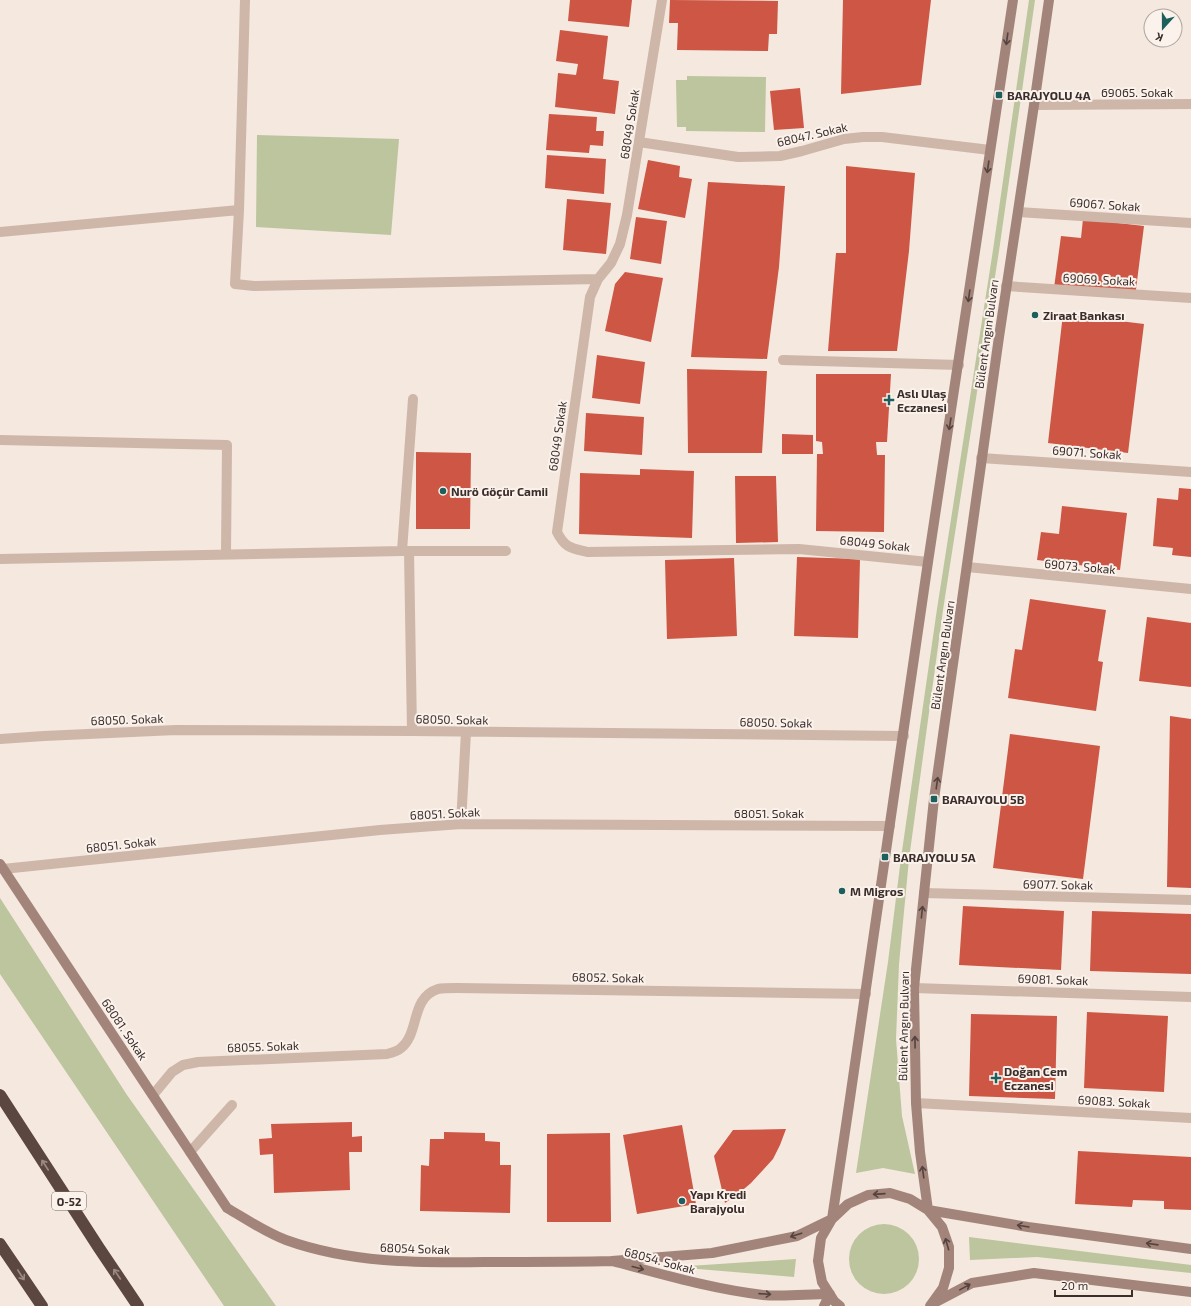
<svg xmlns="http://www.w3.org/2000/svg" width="1191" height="1306" viewBox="0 0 1191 1306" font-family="'Exo 2',sans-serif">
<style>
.green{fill:#bcc59d}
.building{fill:#cd5644}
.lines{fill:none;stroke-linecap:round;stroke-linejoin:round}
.minor{stroke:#ceb6a9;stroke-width:10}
.secondary{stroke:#a2847a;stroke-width:10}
.motorway{stroke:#5c4640;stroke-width:12}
.oneway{stroke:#54433e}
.oneway2{stroke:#9c8b85}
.poi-dot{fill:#1c5f5c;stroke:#fbf2ec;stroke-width:1.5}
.labels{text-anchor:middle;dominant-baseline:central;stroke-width:4;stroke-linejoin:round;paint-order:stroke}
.shield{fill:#fbf2ec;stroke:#746864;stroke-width:1}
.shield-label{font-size:11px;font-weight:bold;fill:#3a2d2a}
.street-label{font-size:12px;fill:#3a2d2a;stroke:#fbf2ec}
.poi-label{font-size:12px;font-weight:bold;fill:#3a2d2a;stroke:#fbf2ec;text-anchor:start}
</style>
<rect width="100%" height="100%" fill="#f4e8df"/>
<path class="green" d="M1029 0H1035L999 251 943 610 909 859 899 964 896 1039 902 1116 915 1174 883 1168 856 1173 888 962 901 858 937 609 993 250Z
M687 76 766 77 765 132 686 131V127H677L676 80H687Z
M257 135 399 139 391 235 256 227Z
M0 898 127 1095 276 1306H224L0 974Z
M849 1259a35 35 0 1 1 70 0a35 35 0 1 1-70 0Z
M969 1237 1191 1265V1273L1037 1257 970 1260Z
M796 1259 794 1277 674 1267Z"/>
<path class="building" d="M570 0H632L629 27 568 21Z
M670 0 778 1 777 34H769L768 51 677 50 678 23H669Z
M843 0H931L921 85 841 94Z
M560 30 608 36 603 79 619 81 615 114 555 107 558 73 576 75 578 64 556 61Z
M800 88 804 128 774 130 770 91Z
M549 114 597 117 596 131H604L603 146 590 145 589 153 546 150Z
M547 155 606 159 604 194 545 188Z
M648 160 680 166 679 177 692 179 685 218 638 209Z
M846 166 915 173 909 251 897 351H828L836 253H846Z
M708 182 785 186 779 267 767 359 691 357Z
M567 199 611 203 606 254 563 250Z
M636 217 667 221 661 264 630 259Z
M1083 219 1144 226 1135 297 1054 288 1061 236 1081 238Z
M625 272 663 278 651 342 605 331 615 284Z
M1063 314 1144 324 1128 453 1048 443Z
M597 355 645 362 640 404 592 398Z
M687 369 767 371 762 453H688Z
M816 374H891L887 442H876L877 455H885L884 532 816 531 817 454H823L822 442 816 441Z
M586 413 644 417 642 455 584 451Z
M782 434 813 435V454H782Z
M416 452 471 453 470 529H416Z
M640 469 694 471 692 538 579 534 580 473 640 475Z
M735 476H776L778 542 736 543Z
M1179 488 1191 489V557L1172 555 1173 548 1153 546 1157 498 1178 500Z
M1062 506 1127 513 1120 570 1037 560 1041 532 1059 534Z
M797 557 860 559 858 638 794 636Z
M734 558 737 636 667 639 665 560Z
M1030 599 1106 610 1098 661 1103 662 1096 711 1008 698 1015 649 1022 650Z
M1147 617 1191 623V687L1139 681Z
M1170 716 1191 719V888L1167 887Z
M1010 734 1100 746 1083 879 993 868Z
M963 906 1064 911 1061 970 959 965Z
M1092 911 1191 914V974L1090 971Z
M1087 1012 1168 1016 1164 1092 1084 1088Z
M971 1014 1057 1016 1055 1099 969 1096Z
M352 1122V1137L362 1136V1152H349L350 1190 274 1193 273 1154 260 1155 259 1139 272 1138 271 1124Z
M682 1125 696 1204 637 1214 623 1135Z
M786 1129 780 1145 773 1159 763 1170 751 1183 738 1194 725 1203 714 1156 733 1130Z
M444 1132 485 1133V1141L500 1142V1165H511L510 1213 420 1211 421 1165 429 1166 430 1139H444Z
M610 1133 611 1222H547V1134Z
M1078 1151 1191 1157V1210L1164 1209V1201L1133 1200 1132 1207 1075 1204Z"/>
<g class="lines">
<path class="minor" d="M662 0 627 215 620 244 611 263 598 279 590 297 557 532C565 548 571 548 587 552L799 549 928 562
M1034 105 1191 104
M639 142 738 157 780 156 802 151 844 139 863 137H882L990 150
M239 210 245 0
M1018 212 1191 223
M0 232 239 210 235 284 254 286 598 279
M1006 286 1191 298
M783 360 959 365
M0 440 227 445 226 554
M981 458 1191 472
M402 551 413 399
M409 551 412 731
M0 559 402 551H506
M967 567 1191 589
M0 739 44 736 176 730 412 731 904 736
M461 824 466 732
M3 869 380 830 461 824 890 826
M924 893 1191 900
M914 988 1191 997
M153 1095 172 1072 183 1065 198 1062 387 1054C391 1053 398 1051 401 1048 420 1033 410 998 438 989 443 988 451 988 457 988L866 994
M916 1103 1191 1118
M190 1152 232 1105"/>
<path class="secondary" d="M0 864 227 1208C246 1219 265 1232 286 1240 350 1263 417 1263 484 1262 527 1262 569 1262 612 1261
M830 1294C809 1294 783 1297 763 1295 711 1289 662 1274 612 1261L712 1253 797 1236 832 1219 848 1204 868 1195 890 1193 910 1199 928 1210 1028 1227 1191 1249
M934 1303 972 1283 1034 1273 1191 1292
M824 1306 830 1294
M840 1306 834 1301 822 1282 818 1261 821 1238 832 1219 849 1105 928 562 1013 0
M930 1306 943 1288 949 1268V1247L942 1227 928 1210 920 1152 916 1103 914 988 934 799 999 337 1034 105 1049 0"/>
<path class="motorway" d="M0 1095 99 1248 138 1306
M0 1244 42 1306"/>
</g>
<defs><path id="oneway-shaft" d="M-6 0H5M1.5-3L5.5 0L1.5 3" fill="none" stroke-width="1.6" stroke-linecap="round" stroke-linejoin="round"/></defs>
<g class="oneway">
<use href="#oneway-shaft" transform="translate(1007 39) rotate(98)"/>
<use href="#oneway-shaft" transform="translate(988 167) rotate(98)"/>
<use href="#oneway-shaft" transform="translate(969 296) rotate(98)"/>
<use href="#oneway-shaft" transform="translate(950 424) rotate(99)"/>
<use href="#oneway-shaft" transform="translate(937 783) rotate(-82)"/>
<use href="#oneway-shaft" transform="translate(922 912) rotate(-84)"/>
<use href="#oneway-shaft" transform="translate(915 1042) rotate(-91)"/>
<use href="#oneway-shaft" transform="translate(923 1172) rotate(-98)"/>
<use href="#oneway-shaft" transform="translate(879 1194) rotate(176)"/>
<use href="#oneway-shaft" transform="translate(1023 1226) rotate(-171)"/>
<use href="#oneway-shaft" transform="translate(796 1235) rotate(162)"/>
<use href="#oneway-shaft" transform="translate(947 1244) rotate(-106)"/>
<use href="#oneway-shaft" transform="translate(1152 1244) rotate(-172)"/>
<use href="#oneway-shaft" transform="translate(638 1268) rotate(15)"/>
<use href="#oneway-shaft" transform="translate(965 1287) rotate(-29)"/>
<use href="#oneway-shaft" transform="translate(765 1294) rotate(4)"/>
</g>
<g class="oneway2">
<use href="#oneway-shaft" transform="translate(45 1165) rotate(-123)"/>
<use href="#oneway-shaft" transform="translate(117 1274) rotate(-124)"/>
<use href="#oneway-shaft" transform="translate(21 1275) rotate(57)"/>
</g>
<g class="poi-dot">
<rect x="995" y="91" width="8" height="8" rx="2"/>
<circle cx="1035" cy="315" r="4"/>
<path d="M887 394h4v4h4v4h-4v4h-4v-4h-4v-4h4z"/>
<circle cx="443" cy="491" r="4"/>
<rect x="930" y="795" width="8" height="8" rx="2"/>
<rect x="881" y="853" width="8" height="8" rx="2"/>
<circle cx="842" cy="891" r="4"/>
<path d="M994 1072h4v4h4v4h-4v4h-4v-4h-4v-4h4z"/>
<circle cx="682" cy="1201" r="4"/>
</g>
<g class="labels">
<rect class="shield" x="52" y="1192" width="34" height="18" rx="3"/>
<g class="shield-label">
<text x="69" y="1201">O-52</text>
</g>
<g class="street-label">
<text x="1137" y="92">69065. Sokak</text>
<text transform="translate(629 124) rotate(-81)">68049 Sokak</text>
<text transform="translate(812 134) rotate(-13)">68047. Sokak</text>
<text transform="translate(1105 204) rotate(4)">69067. Sokak</text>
<text transform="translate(1099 279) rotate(3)">69069. Sokak</text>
<text transform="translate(986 334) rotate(-82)">Bülent Angın Bulvarı</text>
<text transform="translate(557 436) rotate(-82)">68049 Sokak</text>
<text transform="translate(1087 452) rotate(4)">69071. Sokak</text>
<text transform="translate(875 543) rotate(6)">68049 Sokak</text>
<text transform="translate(1080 566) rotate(5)">69073. Sokak</text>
<text transform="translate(942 655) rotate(-82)">Bülent Angın Bulvarı</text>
<text transform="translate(127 719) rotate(-2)">68050. Sokak</text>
<text transform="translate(452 719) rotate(1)">68050. Sokak</text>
<text transform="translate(776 722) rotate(1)">68050. Sokak</text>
<text transform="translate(445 813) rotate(-3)">68051. Sokak</text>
<text x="769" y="813">68051. Sokak</text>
<text transform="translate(121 844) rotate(-6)">68051. Sokak</text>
<text transform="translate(1058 884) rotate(1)">69077. Sokak</text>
<text transform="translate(608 977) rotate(1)">68052. Sokak</text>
<text transform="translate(1053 979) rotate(2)">69081. Sokak</text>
<text transform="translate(903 1026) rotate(-89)">Bülent Angın Bulvarı</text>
<text transform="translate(125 1029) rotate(56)">68081. Sokak</text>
<text transform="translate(263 1046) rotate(-2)">68055. Sokak</text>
<text transform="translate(1114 1101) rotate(3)">69083. Sokak</text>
<text transform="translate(415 1248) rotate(2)">68054 Sokak</text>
<text transform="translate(660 1260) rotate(15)">68054. Sokak</text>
</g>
<g class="poi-label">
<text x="1007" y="95">BARAJYOLU 4A</text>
<text x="1043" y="315">Ziraat Bankası</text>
<text x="897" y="393">Aslı Ulaş<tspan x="897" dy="14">Eczanesi</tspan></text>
<text x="451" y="491">Nurö Göçür Camii</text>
<text x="942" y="799">BARAJYOLU 5B</text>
<text x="893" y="857">BARAJYOLU 5A</text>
<text x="850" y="891">M Migros</text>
<text x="1004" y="1071">Doğan Cem<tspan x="1004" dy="14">Eczanesi</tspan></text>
<text x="690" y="1194">Yapı Kredi<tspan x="690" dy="14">Barajyolu</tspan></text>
</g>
</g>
<g transform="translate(1163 28) rotate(201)"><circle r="19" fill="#fbf2ec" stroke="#aea39e"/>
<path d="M0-3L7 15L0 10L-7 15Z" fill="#1c5f5c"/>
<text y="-6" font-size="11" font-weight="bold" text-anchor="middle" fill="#3a2d2a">K</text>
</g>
<path d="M1055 1290v6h77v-6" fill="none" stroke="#3a2d2a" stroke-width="2"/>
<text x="1061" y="1290" font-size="12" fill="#3a2d2a" stroke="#fbf2ec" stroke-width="3" paint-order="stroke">20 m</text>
</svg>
